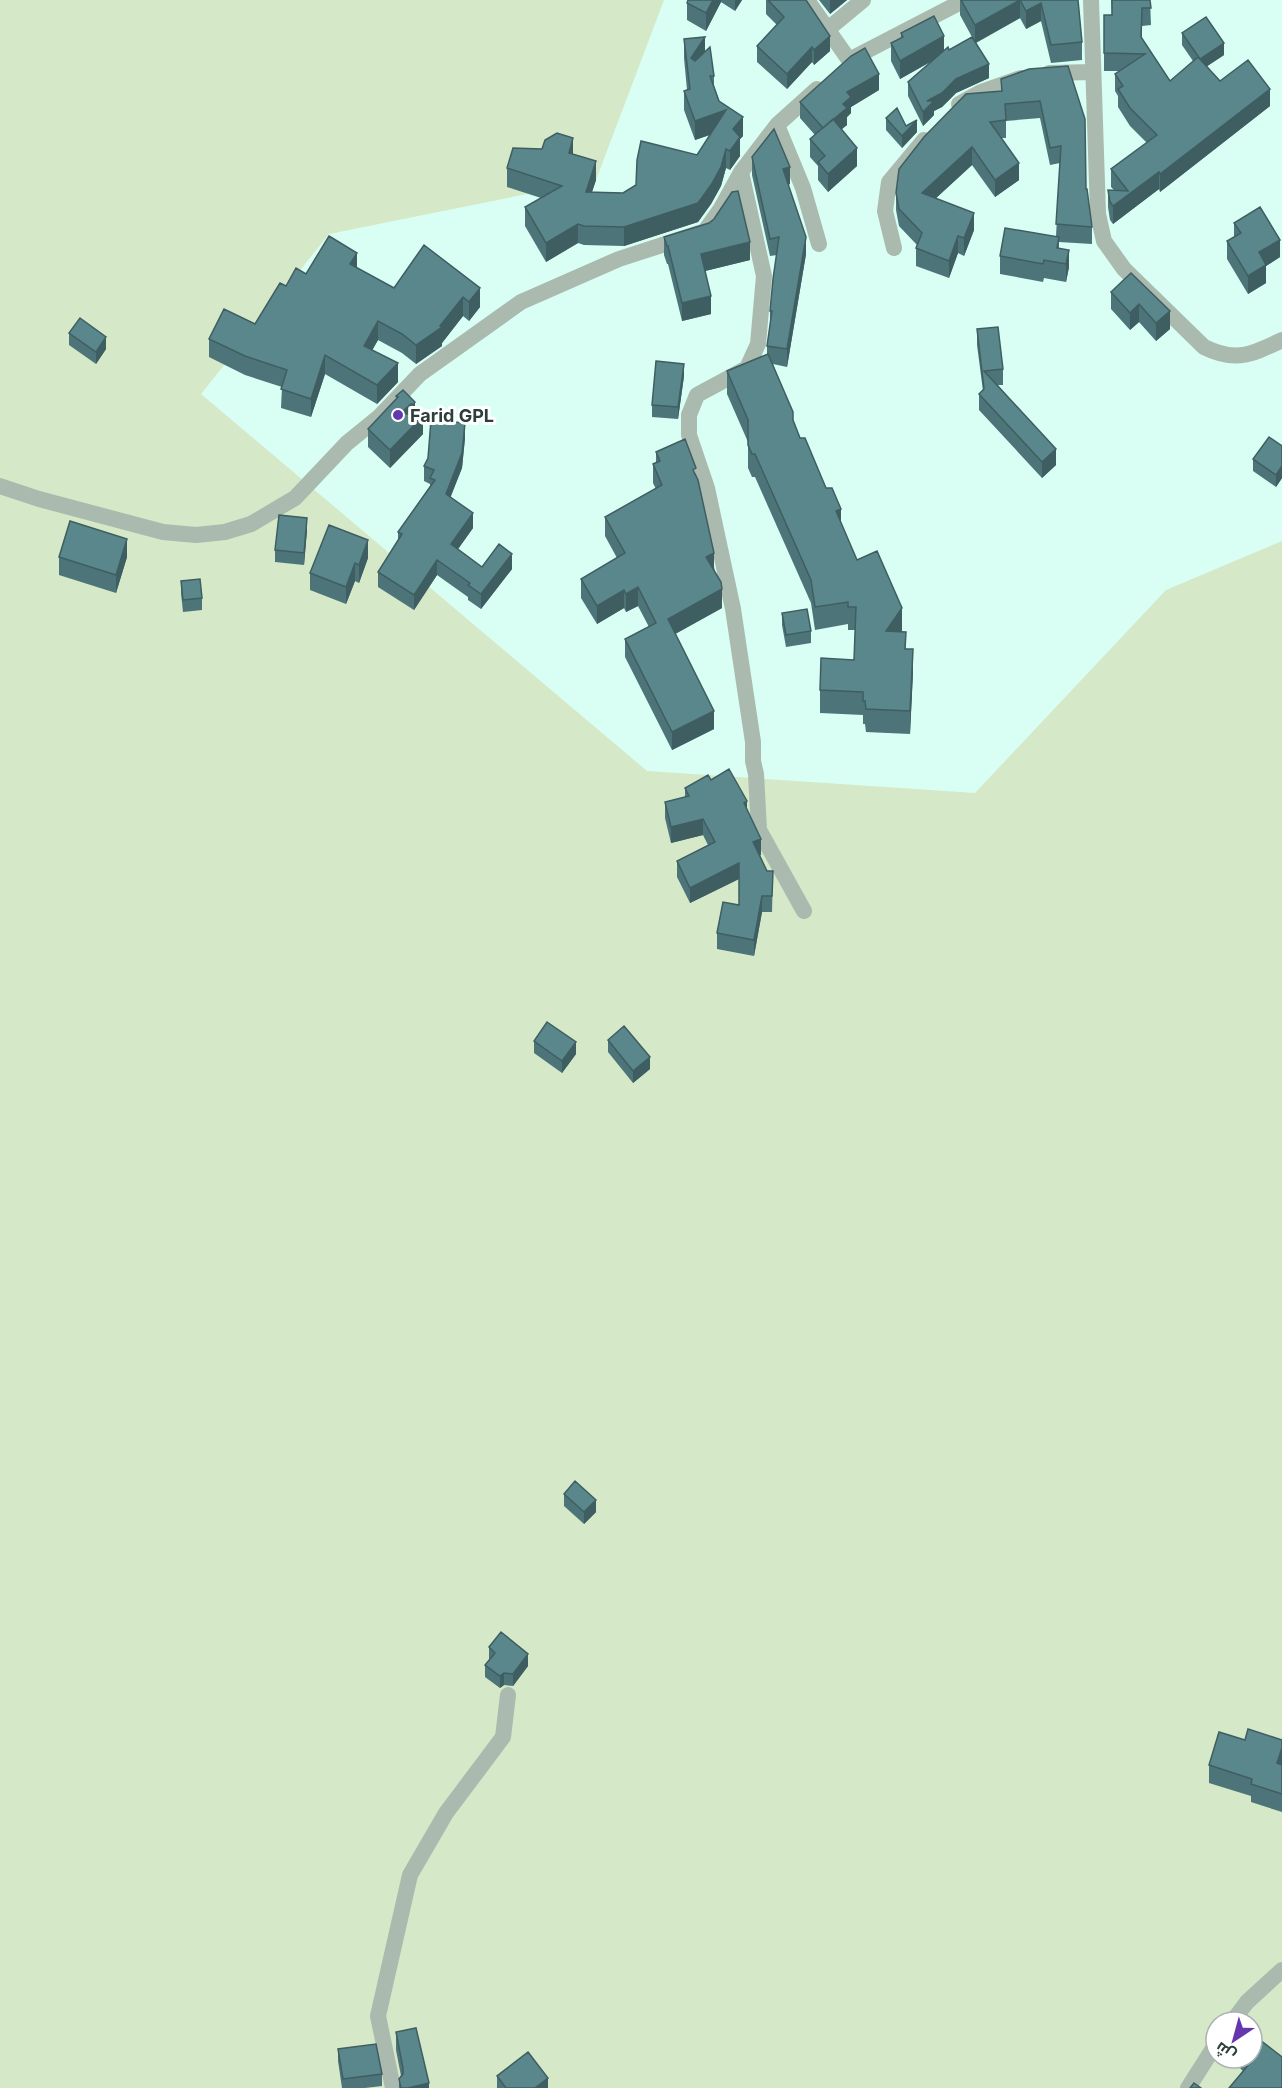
<svg xmlns="http://www.w3.org/2000/svg" width="1282" height="2088" viewBox="0 0 1282 2088" font-family="Inter,Cairo,sans-serif">
<style>
.green{fill:#d5e8c7;fill-rule:evenodd}
.lines{fill:none;stroke-linecap:round;stroke-linejoin:round}
.street{stroke:#aabaaf;stroke-width:16}
.wall{fill:#4d7478}
.shaded-wall{fill:#3f5e61}
.building{fill:#5a878b;stroke:#3f5e61;stroke-width:1.5}
.poi-dot{fill:#6437af;stroke:#fff;stroke-width:2}
.labels{text-anchor:middle;dominant-baseline:central;stroke-width:6;stroke-linejoin:round;paint-order:stroke}
.poi-label{font-size:18px;font-weight:bold;fill:#2d3f3b;stroke:#fff;text-anchor:start}
</style>
<rect width="100%" height="100%" fill="#d9fef4"/>
<path class="green" d="M0 0H664L596 180 329 234 201 394 647 771 975 793 1166 590 1282 541V2088H0ZM1216 2022H1252V2058H1216Z"/>
<g class="lines">
<path class="street" d="M807 0 849 60 965 0
M1091 0 1098 214 1104 241 1124 269 1204 347C1236 363 1253 354 1282 340
M828 29 863 0
M1049 73 1093 72
M959 104 981 92 1021 78
M777 125 803 188 819 244
M741 172 764 276 758 344 747 368 697 395 689 415V435L707 488 733 609 753 742V761L756 774 759 830 804 911
M894 248 885 211 889 182 924 140
M0 486 39 499 163 532 196 535 225 532 251 524 295 498 347 443 379 417 420 374 521 302 619 259 705 231 720 210 741 172 777 125 817 89
M1232 2022 1247 2002 1282 1970
M393 2088 378 2016 410 1875 446 1813 503 1737 508 1695
M1188 2088 1216 2044"/>
</g>
<path class="wall" d="M688 0H742L735 11 721 2 706 31 687 20V3Z
M766 0H806L830 51 814 65 812 62 787 89 757 62V46L777 25 766 14Z
M819 0H847L830 14Z
M960 0H1078L1082 42V60L1051 63 1041 21 1026 29 1020 18 976 43 989 78 956 93 942 107 934 111V115L923 126 908 96V82L934 60 900 79 891 61V43L901 38V33L944 50H949L972 37 960 15Z
M1111 0H1150L1151 25 1142 26V38L1170 81 1193 61 1182 45V33L1224 55 1207 66 1220 81 1270 106 1160 192 1159 189 1113 224 1110 220 1108 207V190H1114L1111 187V169L1147 143 1130 126 1118 107V96L1115 91V74L1120 71H1104V15H1112Z
M684 39 714 76V86L719 101 743 136 740 139V156L730 170 726 168 721 186 711 204 698 222 624 246 584 245 578 243 546 262 525 226V207L541 198 507 187V168L573 154 596 180 592 192 623 193 697 155 710 135 695 140 684 110V91L687 90 684 58Z
M1029 69 1086 189 1092 227V244L1059 242V248L1069 267 1066 282 1044 278 1043 282 1000 274V256L1056 236 1060 163 1050 165 1040 118 1006 121V138H1001L1019 180 995 197 972 165 936 198 974 230 964 256 958 253 949 278 916 266V248L917 245 899 226 896 210V193L1001 91V79Z
M879 90 851 107V113L847 117V125L841 129 857 166 828 192 818 180V166L810 157V139L815 135 800 118V102Z
M886 118 917 132 902 148 886 130Z
M752 157 790 184 788 185 806 254 787 367 773 364 793 421 800 438 841 523 857 560 902 631 906 649 913 672 910 734 866 732 865 724H863V715L820 713V690L854 660 855 630H848V624L815 630 811 603 755 477H752L748 468V442L727 394V371L767 354V346L770 325V311L777 255 770 256 752 175Z
M709 223 750 260 705 271 711 314 682 321 668 264H667L664 255V237Z
M1234 223 1280 257 1266 266V283L1248 294 1227 259V241L1234 237Z
M424 245 480 307 469 321 463 316 442 343V346L416 364 402 353 378 340 372 350 398 382 377 404 325 374 311 417 281 408 282 387 245 375 209 357V339L255 324 286 286 306 274 357 268 394 288Z
M1131 273 1170 329 1156 341 1139 322 1130 330 1111 309V292Z
M977 329 1003 369V385H998L1056 465 1042 478 979 410V394L983 391 977 345Z
M69 333 106 349 96 364 69 345Z
M684 376 678 419 652 417V405Z
M396 396 415 402V415L423 434 390 468 368 447V429L396 399Z
M465 438 462 468 450 497 473 528 458 549 482 567 512 569 481 609 468 600V597L437 575 414 610 378 587V572L398 540V532L430 486V484L424 481V466Z
M1282 446V478L1276 487 1253 471V459Z
M656 452 696 474 722 608 675 634 714 729 672 750 625 657V639L649 627 638 606 626 612 624 608 597 624 581 598V579L617 558 605 536V517L656 489 653 483V464L656 463Z
M307 530 304 565 275 562V550Z
M59 557H127L116 593 59 575Z
M368 558 359 583 355 581 346 604 310 590V573Z
M181 581 202 598V610L183 612 181 593Z
M782 613 811 631V643L786 647 782 625Z
M711 780 747 811 761 855H760L767 871H773L772 912H762L754 956 717 949V933L739 905V879L690 903 677 877V861L708 845 703 835 671 843 665 818V802L685 797V788Z
M608 1040 650 1069 633 1083 608 1052Z
M534 1041 576 1054 562 1073 534 1053Z
M564 1494 596 1512 584 1524 564 1506Z
M489 1647 528 1666 513 1686 504 1685 500 1688 485 1677V1665L489 1660Z
M1245 1740H1282V1812L1251 1802V1796L1209 1783V1765Z
M396 2032 429 2088H399V2079L401 2076 396 2050Z
M338 2049 382 2074V2086L365 2088H342L338 2061Z
M1282 2057 1243 2071 1240 2068V2058Z
M497 2076 548 2088H497Z"/>
<path class="shaded-wall" d="M713 0H721V2L706 31V13Z
M735 0H742L735 11Z
M830 0H847L830 14Z
M1020 0V18L975 43V25Z
M1041 3V21L1026 29V11Z
M830 36V51L814 65V50Z
M944 36V54L900 79V61Z
M705 37V55L691 77V58Z
M1224 43V55L1200 71V59Z
M812 47V62L787 89V74Z
M989 64V78L956 93 942 107 934 111V115L923 126V112L927 101 956 79Z
M879 74V90L851 107V113L847 117V125L823 145V128L847 92Z
M1270 89V106L1160 192V174Z
M726 110V129L695 140V121Z
M743 117V136L740 139V156L730 170V151L733 129Z
M917 120V132L902 148V136Z
M573 138V157L569 153Z
M972 147V165L922 211V193Z
M857 148V166L828 192V174Z
M726 149V168L721 186 711 204 698 222 624 246V227Z
M596 161V180L586 210V192Z
M1019 163V180L995 197V180Z
M790 167V184L783 186V169Z
M1159 172V189L1113 224V206Z
M974 213V230L964 256V238Z
M578 224V243L546 262V243Z
M958 236V253L949 278V261Z
M806 237V254L787 367V349Z
M1280 240V257L1266 266V283L1248 294V276L1259 252Z
M750 242V260L701 272V254Z
M1069 250V267L1066 282V264Z
M357 253V272L350 264Z
M480 288V307L469 321V302Z
M711 296V314L682 321V303Z
M463 297V316L442 343V346L416 364V345L440 326Z
M1139 304V322L1130 330V313Z
M1170 311V329L1156 341V323Z
M378 321V340L364 365V346Z
M106 337V349L96 364V352Z
M325 355V374L311 417V399Z
M398 363V382L377 404V385Z
M684 364V376L678 419V407Z
M415 402V420L413 423V405Z
M411 404V422L401 413Z
M423 416V434L390 468V450Z
M465 423V438L462 468 446 509V494Z
M1056 449V465L1042 478V462Z
M1282 466V478L1276 487V475Z
M841 509V532L836 511Z
M473 513V528L451 559V544Z
M307 518V530L304 565V553Z
M127 539V557L116 593V575Z
M368 540V558L359 583V565Z
M714 553V572L706 557Z
M512 554V569L481 609V594Z
M437 560V575L414 610V595Z
M355 563V581L346 604V587Z
M638 587V606L626 612V594Z
M722 589V608L668 638V619Z
M624 590V608L597 624V606Z
M902 608V631H886Z
M913 649V672L910 734V711Z
M714 711V729L672 750V732Z
M747 801V817L744 803Z
M703 819V835L671 843V827Z
M761 839V855L753 858V842Z
M739 863V879L690 903V888Z
M762 896V912L754 956V940Z
M576 1042V1054L562 1073V1061Z
M650 1057V1069L633 1083V1071Z
M596 1500V1512L584 1524V1512Z
M528 1654V1666L513 1686V1674Z
M504 1673V1685L500 1688V1676Z
M1282 1748V1766L1277 1763Z
M548 2078V2088H535Z
M429 2083V2088H408Z"/>
<path class="building" d="M688 0H713L706 13 687 3Z
M768 0H806L830 36 814 50 812 47 787 74 757 46 784 17Z
M961 0H1078L1082 42 1051 45 1041 3 1026 11 1020 0 975 25Z
M1112 0H1150L1151 8H1142L1141 37 1170 81 1198 57 1220 81 1248 60 1270 89 1160 174 1159 172 1113 206 1110 202 1108 190 1128 191 1111 169 1157 135 1130 108 1118 89 1123 86 1115 74 1145 54 1104 53V15H1112Z
M934 16 944 36 900 61 891 43 903 37 901 33Z
M1206 17 1224 43 1200 59 1182 33Z
M705 37 691 58 695 61 710 47 714 76H710L719 101 743 117 733 129 740 137 730 151 726 149 721 167 711 185 698 203 624 227 584 226 578 224 546 243 525 207 562 186 507 168 513 148 542 149 545 140 557 133 573 138 569 153 596 161 586 192 623 193 636 185 637 160 641 141 697 155 726 110 695 121 684 91 690 89 684 39Z
M972 37 989 64 956 79 942 93 927 101H934L923 112 908 82 948 47 949 50Z
M865 48 879 74 847 92 851 97 843 104 847 108 823 128 800 102 851 56Z
M1068 66 1085 119 1086 189H1087L1092 227 1056 224 1061 146 1050 148 1040 101 1005 104 1006 120 990 122 1019 163 995 180 972 147 922 193 974 213 964 238 958 236 949 261 916 248 922 233 899 209 896 193 899 169 924 137 966 94 1002 91 1001 79 1029 69Z
M897 108 906 126 917 120 902 136 886 118Z
M833 119 857 148 828 174 818 162 825 156 810 139Z
M774 129 790 167 783 169 806 237 787 349 767 346 772 311H770L773 279 779 237 770 239 752 157Z
M738 191 750 242 701 254 711 296 682 303 668 246H667L664 237 709 223 714 219 732 192Z
M1260 207 1280 240 1259 252 1266 265 1248 276 1227 241 1241 233 1234 223Z
M1005 228 1059 237 1057 248 1069 250 1066 264 1044 260 1043 264 1000 256Z
M329 236 357 253 350 264 394 288 424 245 480 288 469 302 463 297 440 326 442 327 416 345 402 334 378 321 364 346 398 363 377 385 325 355 311 399 281 389 287 370 245 356 209 339 224 309 255 324 280 283 286 286 296 268 306 274Z
M1131 273 1170 311 1156 323 1139 304 1130 313 1111 292Z
M80 318 106 337 96 352 69 333Z
M998 327 1003 369 984 371 1056 449 1042 462 979 394 984 389 977 329Z
M768 354 793 412V420L800 438H805L826 488H832L841 509 836 511 857 560 877 551 902 608 886 631 906 632 905 649H913L910 711 866 709 865 701H863V692L820 690 821 658 854 660 856 607H848V602L815 607 811 580 755 454H752L748 445V420L727 371Z
M656 361 684 364 678 407 652 405Z
M403 390 415 402 413 405 411 404 401 413 423 416 390 450 368 429 398 397 396 396Z
M431 420 465 423 462 453 446 494 473 513 451 544 482 567 499 544 512 554 481 594 468 585 470 583 437 560 414 595 378 572 402 534 398 532 435 480 430 478 434 470 424 466 428 458Z
M1269 437 1282 446V466L1276 475 1253 459Z
M685 439 696 468 693 470 698 480 714 553 706 557 721 582 722 589 668 619 714 711 672 732 625 639 656 623 638 587 626 594 624 590 597 606 581 579 625 553 605 517 662 485 653 464 660 461 656 452Z
M279 515 307 518 304 553 275 550Z
M70 521 127 539 116 575 59 557Z
M329 525 368 540 359 565 355 563 346 587 310 573Z
M200 579 202 598 183 600 181 581Z
M807 609 811 631 786 635 782 613Z
M729 769 747 801 744 803 761 839 753 842 767 871H773L772 896H762L754 940 717 933 723 902 739 905V863L690 888 677 861 715 842 703 819 671 827 665 802 689 796 685 788 708 775 711 780Z
M547 1022 576 1042 562 1061 534 1041Z
M624 1026 650 1057 633 1071 608 1040Z
M575 1481 596 1500 584 1512 564 1494Z
M501 1632 528 1654 513 1674 504 1673 500 1676 485 1665 495 1653 489 1647Z
M1248 1729 1282 1740V1748L1277 1763 1282 1765V1794L1251 1784 1252 1779 1209 1765 1219 1732 1245 1740Z
M416 2028 429 2083 408 2088H401L399 2079 403 2074V2068L396 2032Z
M1255 2036 1282 2057V2088H1229L1250 2063 1244 2058H1252V2040Z
M376 2044 382 2074 343 2079 338 2049Z
M528 2052 548 2078 535 2088H506L497 2076Z
M1194 2083 1201 2088H1190Z"/>
<circle class="poi-dot" cx="398" cy="415" r="6"/>
<g class="labels">
<g class="poi-label">
<text x="410" y="415">Farid GPL</text>
</g>
</g>
<g transform="translate(1234 2040) rotate(216)"><circle r="28" fill="#ffffff" stroke="#abb2b1" stroke-width="1.5"/>
<path d="M0-4.5L10 22L0 15L-10 22Z" fill="#6437af"/>
<text y="-9" font-size="16" font-weight="bold" text-anchor="middle" fill="#2d3f3b">ش</text>
</g>
</svg>
